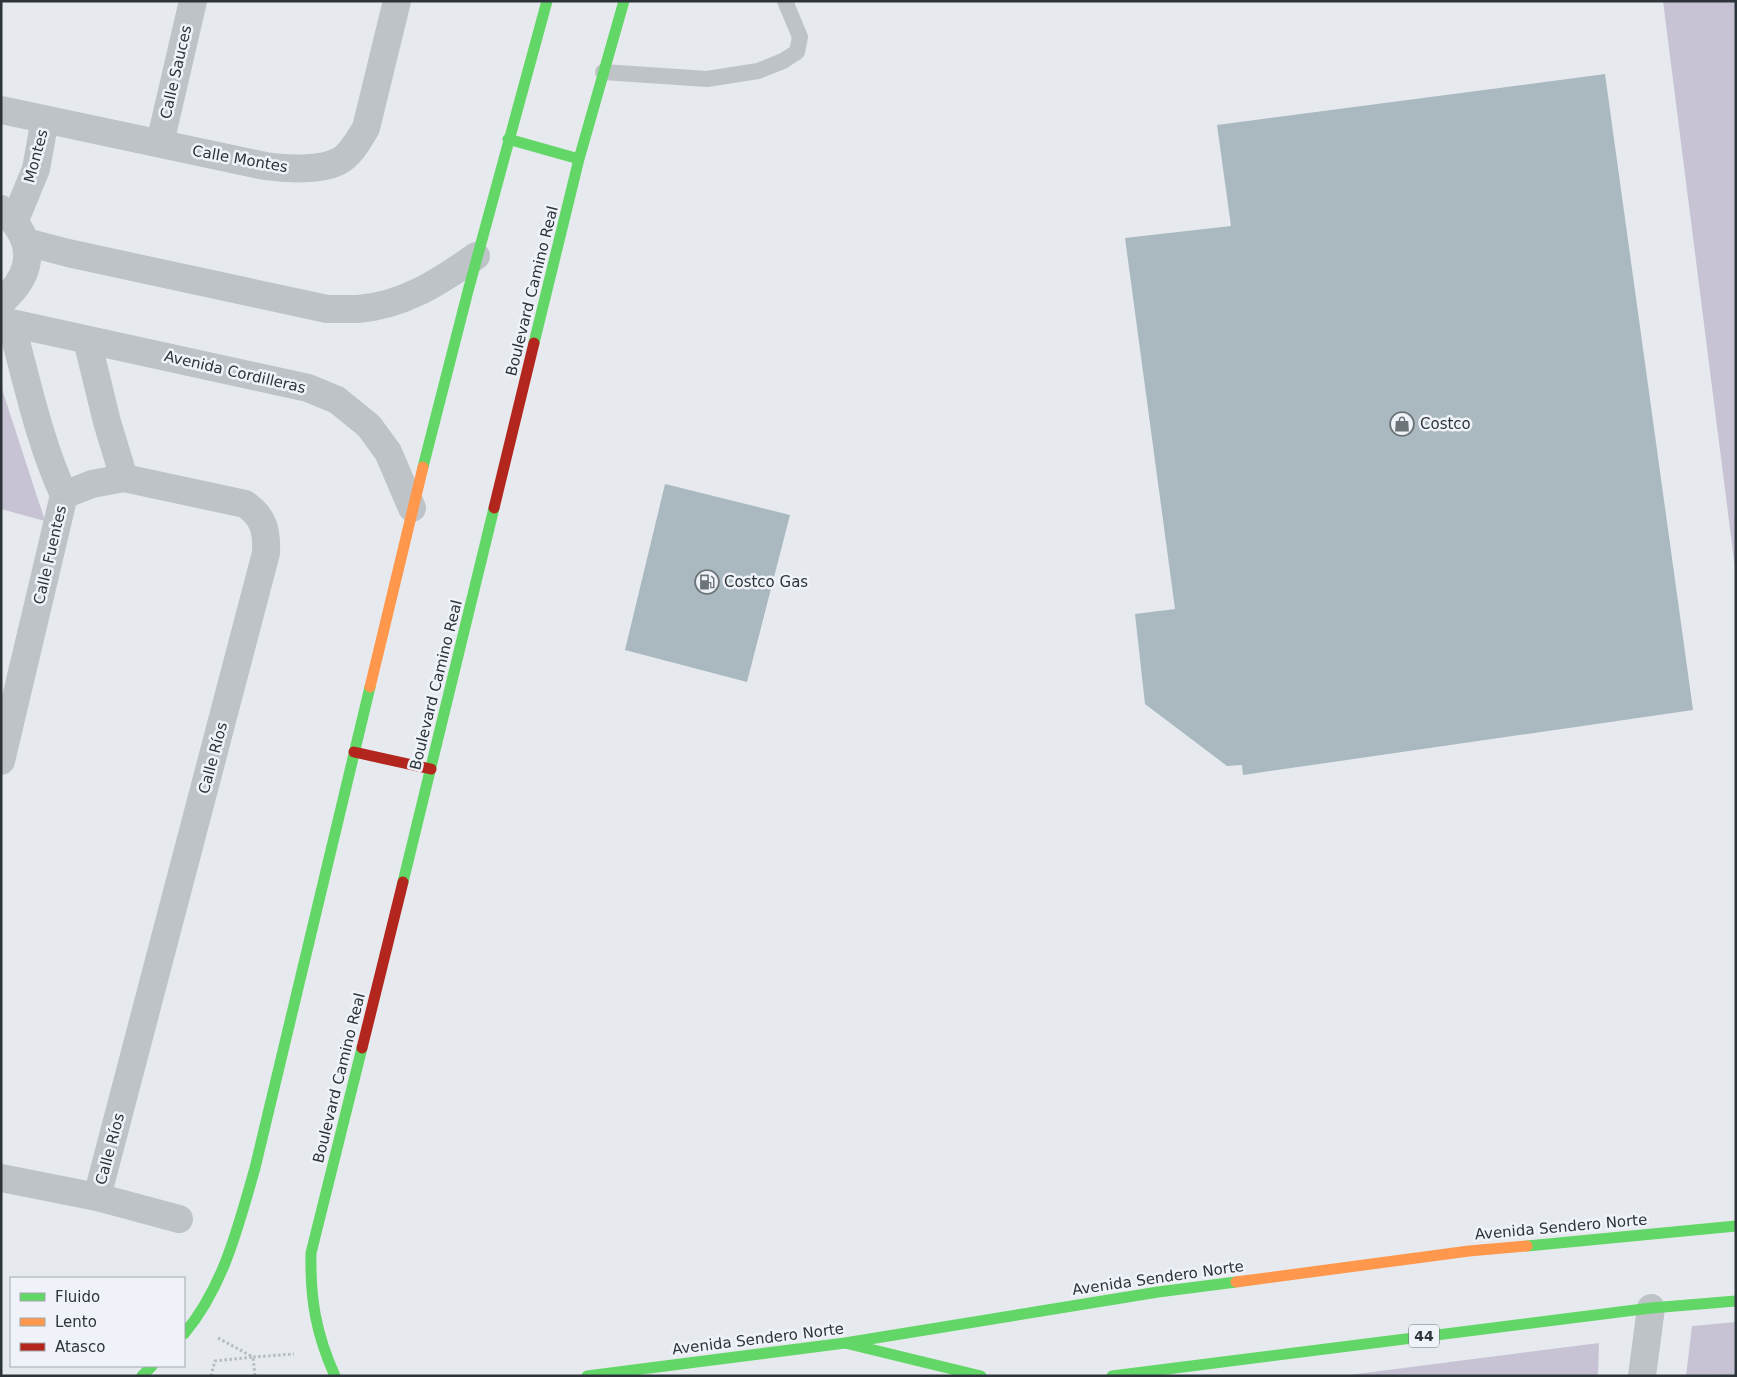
<svg xmlns="http://www.w3.org/2000/svg" width="1737" height="1377" viewBox="0 0 1737 1377" font-family="'DejaVu Sans',sans-serif">
<style>
.green{fill:#c7c3d5}
.building{fill:#aab8c0}
.lines{fill:none;stroke-linecap:round;stroke-linejoin:round}
.path{stroke:#b7bcc0;stroke-width:3;stroke-dasharray:2.5 2.5;stroke-linecap:butt}
.lane{stroke:#bec3c8;stroke-width:16}
.street{stroke:#bec3c8;stroke-width:28}
.fast{stroke:#63d668;stroke-width:11}
.slow{stroke:#ff974d;stroke-width:11}
.jam{stroke:#b3261e;stroke-width:11}
.labels{text-anchor:middle;dominant-baseline:central;stroke-width:5;stroke-linejoin:round;paint-order:stroke}
.shield{fill:#eff3f9;stroke:#666d73;stroke-width:1}
.shield-label{font-size:14px;font-weight:bold;fill:#2c3439}
.street-label{font-size:15px;fill:#2c3439;stroke:#eff3f9}
.poi-label{font-size:15px;fill:#2c3439;stroke:#eff3f9;text-anchor:start}
</style>
<rect width="100%" height="100%" fill="#e6eaee"/>
<path class="green" d="M1663 1H1736V576Z
M1 386 45 521 1 509Z
M1736 1322V1376H1686L1692 1326Z
M1599 1343 1598 1376H1341Z"/>
<path class="building" d="M1605 74 1693 710 1243 775 1242 765 1227 766 1145 704 1135 614 1175 609 1125 238 1231 226 1217 125Z
M665 484 790 515 747 682 625 650Z"/>
<g class="lines">
<path class="path" d="M218 1338 253 1357 294 1354
M211 1376 215 1361 253 1357 255 1376
M1719 1376 1736 1374"/>
<path class="lane" d="M603 72 707 79 758 71 783 61 797 52 800 37 785 1"/>
<path class="street" d="M1 110 265 166C286 169 321 171 339 161 351 155 359 139 366 128L397 1
M160 143 193 1
M1 209C36 239 36 272 1 302
M15 220 36 169 45 119
M26 242 68 253 327 309C337 309 348 309 358 309 404 305 440 282 476 256
M1 318 11 323 308 388 337 400 369 426 388 452 412 508
M87 340 107 422 124 478
M64 495 92 484 124 478 245 504C264 517 267 531 266 553L97 1197
M1 761 64 495C39 441 27 381 11 323
M1 1178 97 1197 179 1219
M1642 1376 1651 1308"/>
<path class="fast" d="M508 139 579 159
M534 343 579 159 624 1
M423 467 468 291 547 1
M403 882 494 508
M1527 1246 1736 1226
M184 1334C224 1286 238 1227 255 1168L370 687
M845 1343 981 1376
M142 1376 152 1366
M335 1376C316 1334 310 1299 311 1253L362 1048
M587 1376 845 1343 1158 1292 1236 1282
M1112 1376 1651 1308 1736 1301"/>
<path class="slow" d="M370 687 423 467
M1236 1282 1469 1251 1527 1246"/>
<path class="jam" d="M494 508 534 343
M354 752 431 769
M362 1048 403 882"/>
</g>
<defs>
<g id="shop-ring" transform="scale(1.25)"><circle r="9.5" fill="#eff3f9" stroke="#6d7478" stroke-width="1.5"/><path d="M-5-2.5h2.3a2.7 3.5 0 0 1 5.4 0H5L5.5 6h-11ZM-1.5-2.5h3a1.5 2.3 0 0 0-3 0Z" fill="#6d7478"/></g>
<g id="fuel-ring" transform="scale(1.25)"><circle r="9.5" fill="#eff3f9" stroke="#6d7478" stroke-width="1.5"/><path d="M-5.5-6h7V0h2V4h1.3V-2.5L3-4.5l.8-.8L6-3V5H2.5V1h-1V6h-7ZM-4.2-4.7v3.2H.2V-4.7Z" fill="#6d7478"/></g>
</defs>
<g fill-rule="evenodd">
<use href="#shop-ring" x="1402" y="424"/>
<use href="#fuel-ring" x="707" y="582"/>
</g>
<g class="labels">
<rect class="shield" x="1409" y="1324.5" width="30" height="23" rx="4"/>
<g class="shield-label">
<text x="1424" y="1336">44</text>
</g>
<g class="street-label">
<text transform="translate(176 72) rotate(-77)">Calle Sauces</text>
<text transform="translate(36 156) rotate(-75)">Montes</text>
<text transform="translate(240 159) rotate(10)">Calle Montes</text>
<text transform="translate(532 291) rotate(-76)">Boulevard Camino Real</text>
<text transform="translate(235 372) rotate(13)">Avenida Cordilleras</text>
<text transform="translate(50 555) rotate(-77)">Calle Fuentes</text>
<text transform="translate(436 685) rotate(-76)">Boulevard Camino Real</text>
<text transform="translate(213 758) rotate(-75)">Calle Ríos</text>
<text transform="translate(339 1078) rotate(-76)">Boulevard Camino Real</text>
<text transform="translate(110 1149) rotate(-75)">Calle Ríos</text>
<text transform="translate(1561 1227) rotate(-5)">Avenida Sendero Norte</text>
<text transform="translate(1158 1278) rotate(-8)">Avenida Sendero Norte</text>
<text transform="translate(758 1339) rotate(-7)">Avenida Sendero Norte</text>
</g>
<g class="poi-label">
<text x="1420" y="424">Costco</text>
<text x="724" y="582">Costco Gas</text>
</g>
</g>
<rect width="1737" height="1377" fill="none" stroke="#2c3439" stroke-width="5"/>
<rect x="10" y="1277" width="175" height="90" fill="#eff3f9" stroke="#a1a7ac"/>
<rect x="20" y="1293" width="25" height="8" fill="#63d668" stroke="#a1a7ac"/>
<text x="55" y="1302" font-size="15" fill="#2c3439">Fluido</text>
<rect x="20" y="1318" width="25" height="8" fill="#ff974d" stroke="#a1a7ac"/>
<text x="55" y="1327" font-size="15" fill="#2c3439">Lento</text>
<rect x="20" y="1343" width="25" height="8" fill="#b3261e" stroke="#a1a7ac"/>
<text x="55" y="1352" font-size="15" fill="#2c3439">Atasco</text>
</svg>
